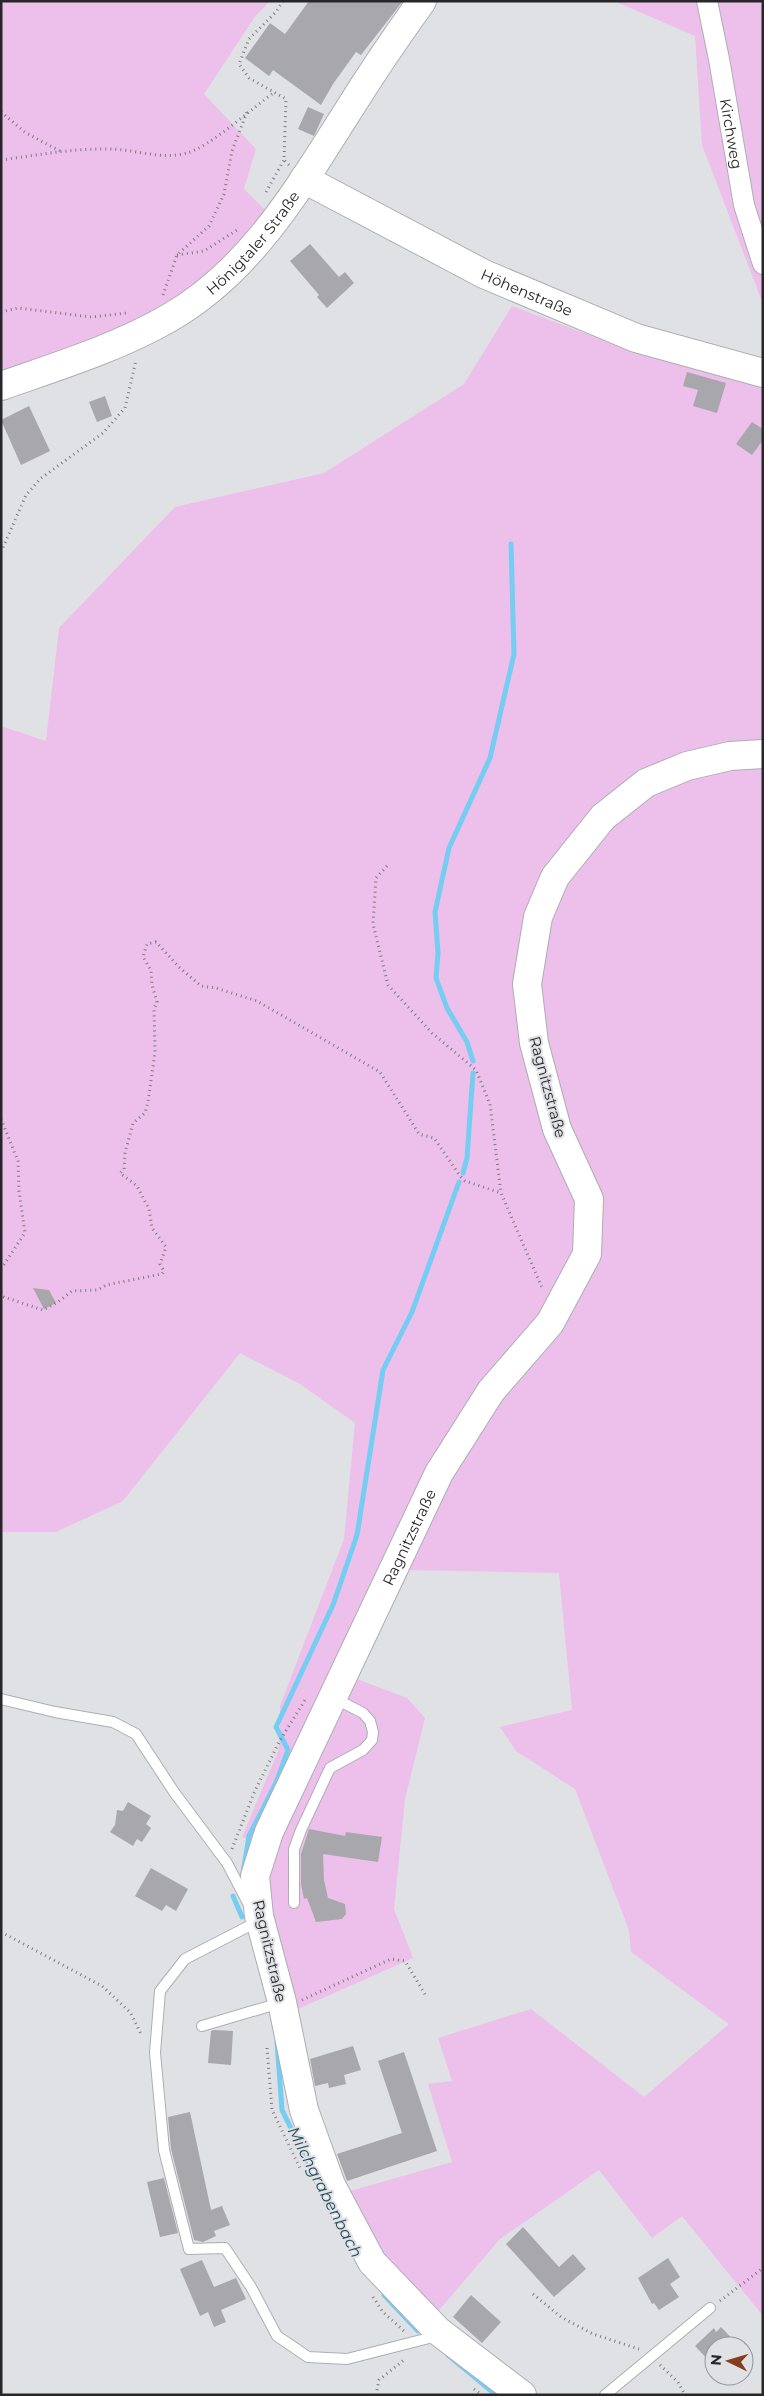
<svg xmlns="http://www.w3.org/2000/svg" width="764" height="2396" viewBox="0 0 764 2396" font-family="Montserrat,sans-serif">
<style>
.green{fill:#edbfeb}
.lines{fill:none;stroke-linecap:round;stroke-linejoin:round}
.stream{stroke:#75cdf1;stroke-width:5}
.building{fill:#a8a7ab}
.lane-casing{stroke:#adaeb2;stroke-width:12}
.street-casing{stroke:#adaeb2;stroke-width:22}
.secondary-casing{stroke:#adaeb2;stroke-width:30}
.path{stroke:#7b7c7f;stroke-width:3;stroke-dasharray:1 4;stroke-linecap:butt}
.lane{stroke:#fff;stroke-width:10}
.street{stroke:#fff;stroke-width:20}
.secondary{stroke:#fff;stroke-width:28}
.labels{text-anchor:middle;dominant-baseline:central;stroke-width:4;stroke-linejoin:round;paint-order:stroke}
.street-label{font-size:15px;fill:#272729;stroke:#e0e1e5}
.water-label{font-size:16px;font-style:italic;fill:#254c5c;stroke:#e0e1e5}
</style>
<rect width="100%" height="100%" fill="#e0e1e5"/>
<path class="green" d="M1 1H270L254 18 204 94 256 149 244 189 265 210 235 249 163 310 46 359 1 373Z
M614 1H763V304L702 145 695 36Z
M512 306 624 348 763 383V2316L682 2216 652 2238 599 2170 500 2239 435 2315 385 2259 343 2193 452 2162 428 2084 452 2081 438 2038 531 2009 644 2097 729 2024 631 1952 629 1930 575 1789 516 1751 500 1727 572 1710 559 1573 410 1570 357 1679 407 1698 425 1718 405 1799 394 1909 413 1958 273 2020 253 1841 242 1837 279 1749 280 1706 344 1539 355 1423 300 1384 240 1353 123 1501 56 1532H1V726L46 741 59 628 175 507 324 473 464 384Z"/>
<g class="lines">
<path class="stream" d="M473 1061 467 1042 447 1008 436 978 438 953 435 912 449 848 490 758 514 654 511 544
M463 1173 467 1158 473 1073
M243 1873 249 1836 276 1783 288 1750 276 1727 333 1605 357 1535 383 1370 412 1312 459 1182
M233 1896 242 1917
M277 2042 282 2110 312 2171
M384 2295 418 2331
M448 2355 496 2395"/>
</g>
<path class="building" d="M309 1H403L361 55 356 52 333 84 321 105 273 70 269 76 245 58 270 23 285 34Z
M308 107 324 114 314 136 298 129Z
M310 244 339 277 345 272 354 283 327 308 317 297 319 295 290 261Z
M687 372 726 383 717 413 693 406 698 390 683 386Z
M105 396 112 416 97 422 89 402Z
M29 406 50 451 21 465 1 420Z
M752 422 763 429V440L752 455 736 444Z
M33 1288 49 1290 56 1303 44 1309Z
M128 1802 151 1816 146 1824 151 1828 142 1842 137 1839 133 1846 110 1832 115 1825 117 1810 123 1811Z
M309 1829 345 1836 346 1832 382 1837 378 1862 323 1854 324 1880 328 1898 345 1904 346 1914 342 1919 316 1922 307 1898 304 1899 301 1884V1854Z
M151 1868 188 1889 176 1911 166 1905 162 1911 135 1896Z
M214 2030 233 2031 231 2065 208 2063 211 2031Z
M353 2046 361 2070 344 2075 346 2084 329 2088 328 2083 315 2086 310 2059Z
M404 2052 437 2151 347 2181 337 2154 402 2133 378 2061Z
M190 2112 211 2210 222 2206 230 2225 214 2231 216 2236 203 2242 194 2240 171 2149 168 2117Z
M164 2178 178 2233 160 2237 147 2182Z
M523 2227 559 2267 573 2254 586 2269 554 2297 506 2244Z
M668 2258 680 2277 670 2284 679 2297 659 2310 654 2303 652 2304 638 2278Z
M202 2260 214 2287 236 2278 246 2299 221 2310 226 2322 214 2327 208 2312 200 2316 180 2269Z
M471 2295 501 2322 482 2343 453 2317Z
M721 2327 739 2346H714V2366L695 2346 714 2328 716 2332Z"/>
<g class="lines">
<g class="lane-casing">
<path id="lane" d="M1 1699 55 1712 113 1722 136 1734 174 1792 227 1863 249 1905
M294 1903V1849L301 1830 330 1768 363 1750 372 1740 373 1732 370 1721 363 1713 334 1698
M257 1918 251 1925 185 1959 160 1991 155 2053 164 2150 189 2249 225 2248 251 2287 277 2336 308 2357 347 2359 437 2336
M202 2026 280 2003
M605 2395 710 2308"/>
</g>
<g class="street-casing">
<g id="street">
<path id="s1" d="M707 1 719 59 744 205 763 264"/>
</g>
</g>
<g class="secondary-casing">
<g id="secondary">
<path id="s2" d="M304 179 484 274 636 338 763 373"/>
<path id="s3" d="M1 386C58 366 117 348 169 318 251 271 299 188 348 111 371 74 396 37 422 1"/>
<path id="s4" d="M522 2395 438 2331 372 2262 331 2185 304 2110 282 2002 259 1916 255 1876 269 1832 439 1473 491 1391 550 1323 587 1254 589 1199 557 1129 534 1043 527 984 538 917 555 877 603 817 646 783 687 766 730 756 763 754"/>
</g>
</g>
<path class="path" d="M283 1 276 12 249 39 239 64 249 78 286 99 284 160 289 165
M1 112 26 133 60 151
M1 160C38 155 74 148 111 149 137 150 162 160 187 153 210 147 253 107 275 92
M266 192 284 160
M177 255 204 251 237 230
M163 295 177 255 209 226 224 194 232 151 247 112
M1 312 18 308 91 317 127 313
M1 552 26 495 40 479 103 433 125 408 136 360
M387 866 376 878 373 924 388 985 432 1033 476 1070 490 1104 501 1193
M1 1119 18 1161 19 1191 25 1233 1 1269
M1 1292 4 1297 43 1310 58 1302 72 1291 98 1290 106 1285 162 1274 164 1271 160 1264 166 1247 152 1228 149 1209 137 1186 120 1173 124 1169 125 1153 133 1123 145 1113 148 1102 155 1052 154 1009 157 1002 152 985 151 970 143 957 147 944 156 942 179 967 201 986 216 988 257 1001 380 1072 419 1134 434 1138 460 1176 465 1181 501 1193 543 1290
M232 1849 254 1793 279 1742 305 1700
M1 1932 102 1986 130 2012 142 2036
M302 2000 391 1959 405 1961 426 1996
M267 2048 272 2110 300 2168
M533 2294 561 2317 593 2334 639 2349
M373 2297 383 2312 404 2331
M720 2301 763 2268
M660 2365 678 2382 685 2395
M474 2389 482 2395
M376 2395 379 2380 405 2359"/>
<use href="#lane" class="lane"/>
<use href="#street" class="street"/>
<use href="#secondary" class="secondary"/>
</g>
<g class="labels">
<g class="street-label">
<text stroke="none"><textPath href="#s1" startOffset="135">Kirchweg</textPath></text>
<text stroke="none"><textPath href="#s3" startOffset="295">Hönigtaler Straße</textPath></text>
<text stroke="none"><textPath href="#s2" startOffset="250">Höhenstraße</textPath></text>
<text transform="translate(548 1087) rotate(75)">Ragnitzstraße</text>
<text stroke="none"><textPath href="#s4" startOffset="980">Ragnitzstraße</textPath></text>
<text transform="translate(270 1951) rotate(77)">Ragnitzstraße</text>
</g>
<g class="water-label">
<text transform="translate(325 2192) rotate(63)">Milchgrabenbach</text>
</g>
</g>
<rect width="764" height="2396" fill="none" stroke="#272729" stroke-width="5"/>
<g transform="translate(729 2361) rotate(275)"><circle r="24" fill="#e0e1e5" stroke="#96979a"/>
<path d="M0-4L9 19L0 12L-9 19Z" fill="#853e1d"/>
<text y="-8" font-size="14" font-weight="bold" text-anchor="middle" fill="#272729">N</text>
</g>
</svg>
